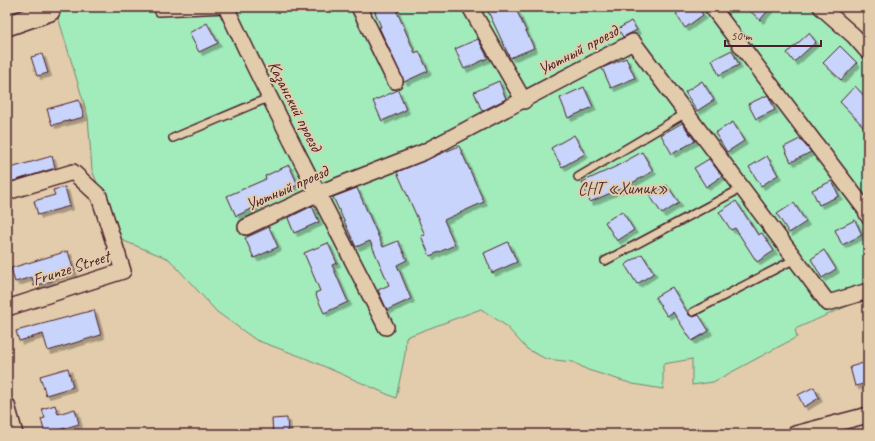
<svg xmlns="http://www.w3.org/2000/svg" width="875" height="441" viewBox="0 0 875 441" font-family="Caveat,sans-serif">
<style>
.green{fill:#a2ebba;stroke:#768572}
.building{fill:#c8d4fb;stroke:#4a1f2b;filter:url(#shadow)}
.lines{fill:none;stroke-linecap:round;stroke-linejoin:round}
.service-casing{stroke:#4a1f2b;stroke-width:10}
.minor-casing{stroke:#4a1f2b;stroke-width:18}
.tertiary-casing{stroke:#4a1f2b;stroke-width:22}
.service{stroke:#e2ccab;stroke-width:7}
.minor{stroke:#e2ccab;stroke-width:15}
.tertiary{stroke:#e2ccab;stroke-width:19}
.labels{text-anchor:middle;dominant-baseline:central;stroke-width:4;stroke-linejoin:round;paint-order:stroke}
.street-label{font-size:17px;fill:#4a1f2b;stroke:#e2ccab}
.park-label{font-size:17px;fill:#533339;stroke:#e2ccab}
</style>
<defs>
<filter id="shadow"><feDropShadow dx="3.5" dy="3.5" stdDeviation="0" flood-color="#0004"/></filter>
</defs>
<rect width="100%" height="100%" fill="#e2ccab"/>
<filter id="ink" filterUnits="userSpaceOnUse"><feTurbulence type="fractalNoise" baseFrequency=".025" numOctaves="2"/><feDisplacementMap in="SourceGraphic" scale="8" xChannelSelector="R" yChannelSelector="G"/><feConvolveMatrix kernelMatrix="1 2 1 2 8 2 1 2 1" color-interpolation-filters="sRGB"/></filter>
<g filter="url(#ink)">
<path class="green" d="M55 7H810L822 15 868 62V297L795 329 797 337 713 382 692 385V359L663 364V389L633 384 588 370 573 362 546 359 527 349 505 325 481 309 406 337 405 354 396 398 305 358 256 340 217 312 169 259 119 239 92 170 88 117Z"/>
<path class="building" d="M373 7H395L415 53 419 51 428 71 404 82 379 27H381Z
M486 7H515L534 48 510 58Z
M686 7H698L703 15 685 28 676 14Z
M746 7H771L760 20Z
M631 21 637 30 623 37 618 29Z
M207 23 218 43 199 52 189 33Z
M809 33 816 42 794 62 787 53Z
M478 39 488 58 464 69 455 49Z
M840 46 857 63 841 80 823 63Z
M732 50 739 65 719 75 712 60Z
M42 54 48 73 37 76 31 57Z
M626 58 635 78 611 88 602 68Z
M499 81 506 99 482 111 474 92Z
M702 81 714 100 697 111 685 92Z
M855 86 868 100V131L840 102Z
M584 87 593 107 568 118 560 98Z
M398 90 406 110 382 121 373 101Z
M768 95 775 110 756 119 748 104Z
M79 100 84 117 52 125 47 109Z
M733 122 744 141 727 152 715 133Z
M682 123 695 141 672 154 661 135Z
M574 135 585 154 562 167 551 148Z
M800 139 811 152 791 162 784 147Z
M459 146 484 202 444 220 455 245 430 256 421 236 425 235 397 172Z
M642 152 653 171 627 186 590 202 582 182 615 167Z
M52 156 55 168 7 183V169Z
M767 156 778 175 761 186 749 167Z
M709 159 722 176 706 187 694 168Z
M289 165 298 185 259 202 260 205 236 216 227 196 266 179 265 176Z
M832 181 839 196 819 205 812 190Z
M667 185 679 203 662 214 650 196Z
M65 187 70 206 38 215 34 201 55 195 53 190Z
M357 188 383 247 398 241 407 260 397 265 411 299 387 310 378 290 389 285 370 241 356 247 333 197Z
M736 201 758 235 762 233 774 251 757 262 735 228 731 230 719 212Z
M794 203 806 222 789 233 777 214Z
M312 206 319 222 294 233 288 218Z
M622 211 634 230 617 241 605 222Z
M855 220 862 235 842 245 835 230Z
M269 227 278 247 254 258 245 238Z
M508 242 517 262 492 273 484 253Z
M328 243 337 263 332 265 348 302 324 313 315 293 320 291 304 253Z
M824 250 836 269 822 278 811 259Z
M68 251 74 272 51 278 52 281 34 286 32 277 15 282 11 268Z
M642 254 654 273 637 284 625 265Z
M672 287 689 315 693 317 699 315 709 331 692 341 673 312 667 316 655 297Z
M94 310 101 335 48 351 43 334 19 341 16 331Z
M863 363 868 383 855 386 850 367Z
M68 368 73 387 46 395 40 376Z
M814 387 819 398 804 407 798 395Z
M55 405 58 414 75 409 79 424 45 434 41 419 45 418 42 409Z
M287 418 288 434H273L272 419Z"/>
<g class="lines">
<g class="service-casing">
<path id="service" d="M159 12 227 9
M173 138 268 98
M578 177 686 113
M605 261 742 188
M693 312 795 259"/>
</g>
<g class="minor-casing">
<path id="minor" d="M228 7 227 9C277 117 333 221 386 327
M359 7 395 81
M470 7 524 101
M712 7 865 209 868 216
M821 7 854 36 868 52
M7 192 73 172 99 196 123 271 7 308
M246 227 319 193 424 152 633 42 828 303 868 291
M7 405 15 434
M795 434 868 415"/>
</g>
<g class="tertiary-casing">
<path id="tertiary" d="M7 26 50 11"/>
</g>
<use href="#service" class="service"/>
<use href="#minor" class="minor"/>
<use href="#tertiary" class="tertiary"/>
</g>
</g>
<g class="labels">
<g class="street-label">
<text transform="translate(578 50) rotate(-28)">Уютный проезд</text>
<text transform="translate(295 106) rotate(63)">Казанский проезд</text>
<text transform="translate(287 188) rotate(-24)">Уютный проезд</text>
<text transform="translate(71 268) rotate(-18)">Frunze Street</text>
</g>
<g class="park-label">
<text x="623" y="188">СНТ «Химик»</text>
</g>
</g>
<rect width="875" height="441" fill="none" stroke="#e2ccab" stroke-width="24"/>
<rect x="12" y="12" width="851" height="417" fill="none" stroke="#4a1f2b" stroke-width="1.5" filter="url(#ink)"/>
<path d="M725 40v6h96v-6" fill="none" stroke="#4a1f2b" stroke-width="2"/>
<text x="731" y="40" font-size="12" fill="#4a1f2b" stroke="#e2ccab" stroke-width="3" paint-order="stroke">50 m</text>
</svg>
